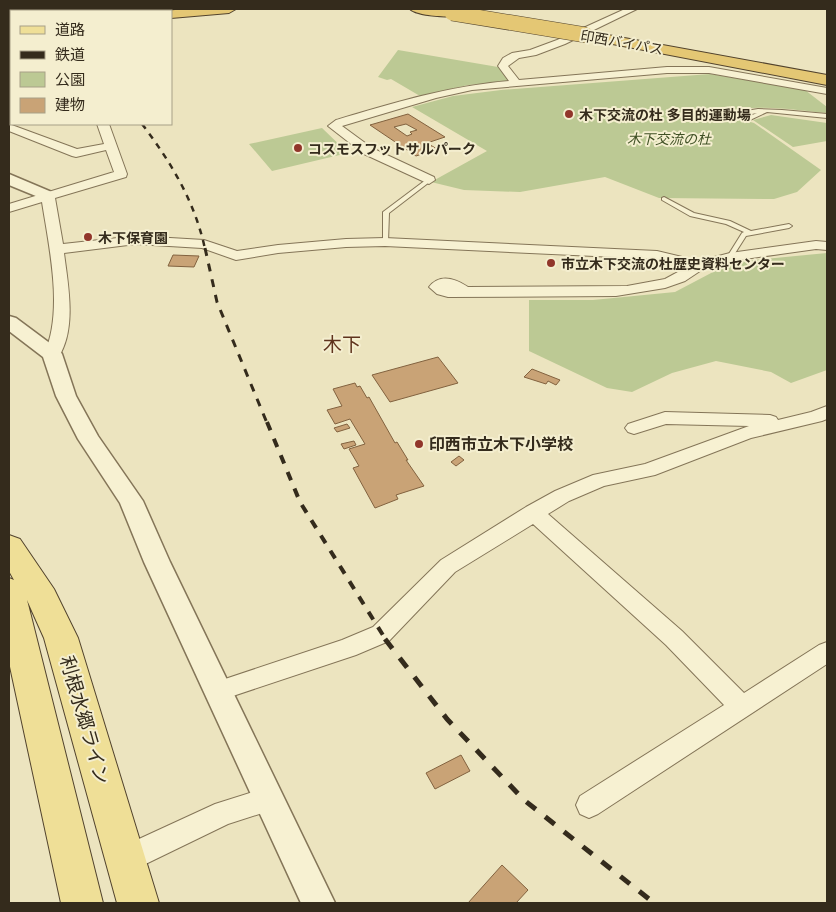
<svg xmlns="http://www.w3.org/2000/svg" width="836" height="912" viewBox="0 0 836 912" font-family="'Noto Serif','Noto Sans JP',serif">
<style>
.green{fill:#bcc994}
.building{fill:#c9a376;stroke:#82623f;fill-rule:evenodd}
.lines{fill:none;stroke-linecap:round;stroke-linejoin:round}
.service-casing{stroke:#847558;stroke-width:2}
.minor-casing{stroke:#847558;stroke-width:2}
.tertiary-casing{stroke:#847558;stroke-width:3}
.primary-casing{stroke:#52432d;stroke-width:2}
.trunk-casing{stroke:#52432d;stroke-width:2}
.service{fill:#f7f1d2;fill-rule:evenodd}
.minor{fill:#f7f1d2;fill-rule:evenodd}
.tertiary{fill:#f7f1d2;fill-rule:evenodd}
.primary{fill:#efdf97;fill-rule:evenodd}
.trunk{fill:#e4c774;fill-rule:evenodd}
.rail-far4{stroke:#342b1c;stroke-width:2;stroke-dasharray:5 5;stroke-linecap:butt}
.rail-far3{stroke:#342b1c;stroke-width:2.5;stroke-dasharray:6 6;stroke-linecap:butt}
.rail-far2{stroke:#342b1c;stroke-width:3;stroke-dasharray:8 8;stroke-linecap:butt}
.rail-far1{stroke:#342b1c;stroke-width:4;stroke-dasharray:9 9;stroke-linecap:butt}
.rail{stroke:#342b1c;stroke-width:5;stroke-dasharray:12 12;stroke-linecap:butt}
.trunk-bridge-casing{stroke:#52432d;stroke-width:16;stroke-linecap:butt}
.trunk-bridge{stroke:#e4c774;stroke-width:15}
.poi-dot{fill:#91362a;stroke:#f4eecf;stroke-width:2}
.labels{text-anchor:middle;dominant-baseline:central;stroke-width:4;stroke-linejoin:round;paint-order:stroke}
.far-street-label{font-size:14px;fill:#342b1c;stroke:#f4eecf}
.far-poi-label{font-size:14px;font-weight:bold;fill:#342b1c;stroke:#f4eecf;text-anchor:start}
.far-park-label{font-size:14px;font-style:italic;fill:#3f5024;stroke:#f4eecf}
.poi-label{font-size:16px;font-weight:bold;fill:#342b1c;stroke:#f4eecf;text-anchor:start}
.quarter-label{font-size:19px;fill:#5f331d;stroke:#f4eecf}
.near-street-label{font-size:19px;fill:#342b1c;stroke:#f4eecf}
</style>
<rect width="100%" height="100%" fill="#ece4bf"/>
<path class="green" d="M398 50 498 67 503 68 509 82 468 85 420 96 391 79 387 80 378 77Z
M710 74 805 90 827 107V113C800 111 749 101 726 115L754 123 821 170 797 192 774 199 659 198 605 177 520 192 464 190 431 182 487 151 412 107 453 96 501 90Z
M771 115 827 123V141L793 147 753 120Z
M322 128 348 153 272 171 249 144Z
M827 253V370L791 383 771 372 716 361 672 373 632 392 607 388 529 351V300H593L675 292 732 262Z"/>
<path class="building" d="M408 114 445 137 427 143 437 149 416 156 370 125ZM406 124 417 130 410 132 412 134 407 136 394 127Z
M173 255 199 256 194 267 168 266Z
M438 357 458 383 390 402 372 375Z
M532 369 560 380 556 385 548 381 546 384 524 377Z
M355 383 357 387 360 386 367 398 369 397 395 443 397 442 408 460H406L424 486 396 495 398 499 375 508 353 468 359 466 349 449 365 444 350 419 335 424 327 410 342 406 333 389Z
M347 424 350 428 337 432 334 428Z
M354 441 356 445 344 449 341 444Z
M459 456 464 460 456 466 451 462Z
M461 755 470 771 435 789 426 773Z
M502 865 528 890 516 903H468Z"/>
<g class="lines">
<g class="service-casing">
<path id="service" d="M758 109 782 110 827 114V118L767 112 750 120 737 115 746 111ZM757 113 750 116 746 115Z
M427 179 432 180 389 213 388 242 387 243H383V212Z
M664 197 694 213 730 221 751 231 789 224 792 226 789 228 746 236 732 258 730 259 727 257 742 233 744 232 726 224 690 216 662 200V198Z"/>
</g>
<g class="minor-casing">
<path id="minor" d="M47 9H57L58 11H48Z
M126 9H138L140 11H128Z
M625 9H637L565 44 536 55 519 58 508 66 519 80 667 67H709L827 88V94L709 73H667L472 90 436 98 342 126 372 148 434 177 435 180 429 184 364 154 328 126 336 120C393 103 449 86 509 81L498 66 503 58 512 53 530 50 557 40Z
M11 32V38L9 39V33Z
M9 52H11V63H9Z
M9 108H11V115H9Z
M9 124 77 149 104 144 97 124H109L127 174 126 177 55 198 63 244 136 236 204 240 237 251 278 245 346 239 385 238 657 251 699 261 730 253 816 241 827 242V250L816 249 731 261 703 269 685 281 665 288 616 296 448 297 437 294 429 287C440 273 456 279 468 287L627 286 665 279 687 267 657 259 385 246 346 247 278 253 236 260 202 248 136 244 64 253C68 285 77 329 58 358H46L44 354C64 312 49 247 42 202L9 212V204L114 172 106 150 76 157 72 156 9 131Z
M827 406V419L822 421 751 438 655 475 604 486 569 501 548 514 682 631 744 693 819 645 827 642V664L598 814 589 818 580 814 576 805 580 796 724 705 666 645 533 524 455 572 389 641 356 655 218 701 210 698 206 691 210 684 342 640 373 627 441 560 526 507 555 491 593 475 645 464 749 426 666 424 634 434 628 432 625 428 628 424 665 412 770 415 776 417 778 420 811 412Z
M269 787 278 790 282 799 278 808 228 824 125 874 115 870 111 860 115 850 215 804Z"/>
</g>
<g class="tertiary-casing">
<path id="tertiary" d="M9 174 54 193 56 196 54 199 48 201 9 185Z
M9 316 16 318 59 350 62 354 76 396 98 436 143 501 170 562 335 903H301L144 562 120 503 78 439 56 396 43 357 9 331Z"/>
</g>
<g class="primary-casing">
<path id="primary" d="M9 535 20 539 54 589 78 638 159 903H117L44 638 27 600 103 903H61L9 662V578L14 580 9 571Z"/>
</g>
<g class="trunk-casing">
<path id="trunk" d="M184 9H236L229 13 171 18V11H166Z
M410 9H451L457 10 459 13C453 20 416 15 410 9Z
M9 23H11V32H9Z
M586 31 827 75V85L581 38 579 35 581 32Z"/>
</g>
<use href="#service" class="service"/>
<use href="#minor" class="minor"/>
<use href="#tertiary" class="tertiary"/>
<use href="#primary" class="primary"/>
<use href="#trunk" class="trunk"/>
<path class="rail-far4" d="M63 9 64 11"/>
<path class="rail-far3" d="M142 124C171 162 195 202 205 249"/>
<path class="rail-far2" d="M205 248 217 302 267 423"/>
<path class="rail-far1" d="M267 422 300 502 386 640"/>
<path class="rail" d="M385 639 447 719 524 800 654 903"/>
<g class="trunk-bridge-casing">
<path id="trunk-bridge" d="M452 13 586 35"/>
</g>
<use href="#trunk-bridge" class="trunk-bridge"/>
</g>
<g class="poi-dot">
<circle cx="569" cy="114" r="5"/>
<circle cx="298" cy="148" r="5"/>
<circle cx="88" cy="237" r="5"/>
<circle cx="551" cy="263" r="5"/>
<circle cx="419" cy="444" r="5"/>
</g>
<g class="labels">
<g class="far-street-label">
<text transform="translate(622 42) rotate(10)">印西バイパス</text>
</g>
<g class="far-poi-label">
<text x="579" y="114">木下交流の杜 多目的運動場</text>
<text x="308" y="148">コスモスフットサルパーク</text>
<text x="98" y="237">木下保育園</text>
<text x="561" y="263">市立木下交流の杜歴史資料センター</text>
</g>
<g class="far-park-label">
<text x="669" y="138">木下交流の杜</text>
</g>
<g class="poi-label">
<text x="429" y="444">印西市立木下小学校</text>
</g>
<g class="quarter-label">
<text x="342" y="344">木下</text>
</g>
<g class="near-street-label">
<text transform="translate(85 720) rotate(74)">利根水郷ライン</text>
</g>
</g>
<rect width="836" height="912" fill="none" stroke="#342b1c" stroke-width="20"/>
<rect x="10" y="10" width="162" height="115" fill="#f4eecf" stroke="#a7a087"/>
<rect x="20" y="26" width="25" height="8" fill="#efdf97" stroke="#a7a087"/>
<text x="55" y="35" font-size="15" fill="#342b1c">道路</text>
<rect x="20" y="51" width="25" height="8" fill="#342b1c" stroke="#a7a087"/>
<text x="55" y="60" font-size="15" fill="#342b1c">鉄道</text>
<rect x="20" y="72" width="25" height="15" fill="#bcc994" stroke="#a7a087"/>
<text x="55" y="85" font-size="15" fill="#342b1c">公園</text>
<rect x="20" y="98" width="25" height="15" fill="#c9a376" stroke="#a7a087"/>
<text x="55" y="110" font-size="15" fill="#342b1c">建物</text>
</svg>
